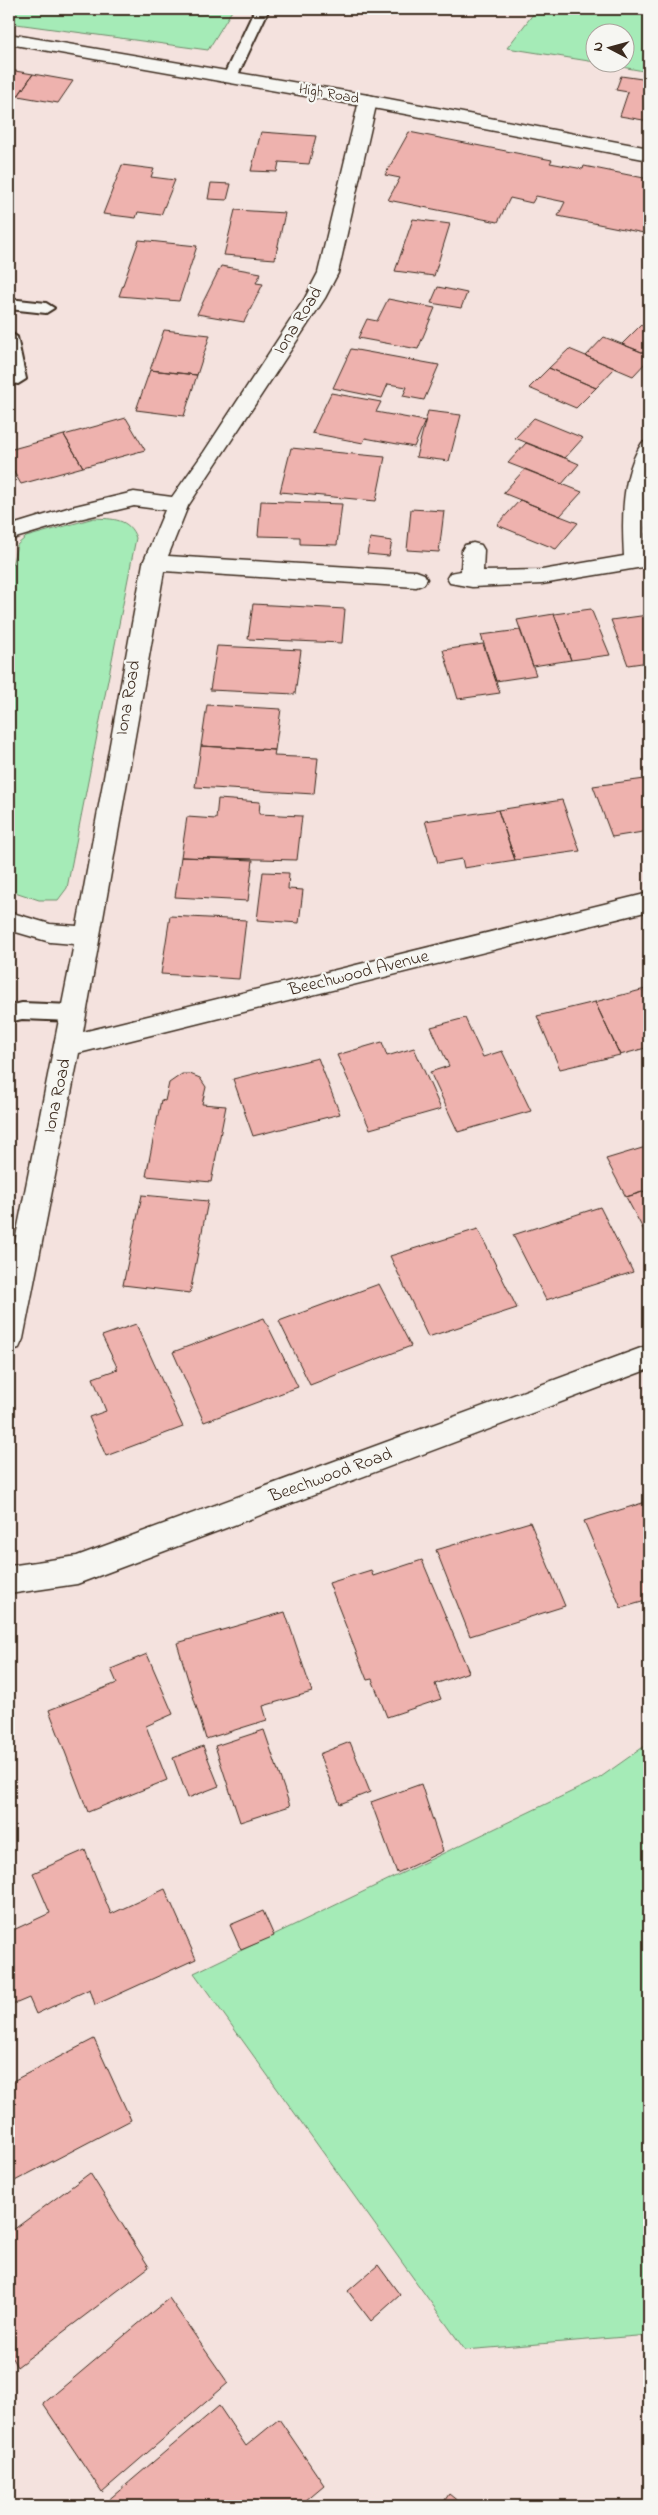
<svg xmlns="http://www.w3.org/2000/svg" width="658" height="2515" viewBox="0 0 658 2515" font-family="'Indie Flower',sans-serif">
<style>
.green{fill:#a5ebb7;stroke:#708a6a}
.building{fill:#eeb2ae;stroke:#3b2a1e}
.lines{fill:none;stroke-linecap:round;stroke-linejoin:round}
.lane-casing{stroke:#3b2a1e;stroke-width:4}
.street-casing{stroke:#3b2a1e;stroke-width:3}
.secondary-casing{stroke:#3b2a1e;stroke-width:3}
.lane{fill:#f6f6f2;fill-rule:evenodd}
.street{fill:#f6f6f2;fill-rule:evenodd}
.secondary{fill:#f6f6f2;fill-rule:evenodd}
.labels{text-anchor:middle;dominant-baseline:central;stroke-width:4.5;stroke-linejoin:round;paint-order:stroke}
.far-street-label{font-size:15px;fill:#3b2a1e;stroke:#f6f6f2}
.street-label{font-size:18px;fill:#3b2a1e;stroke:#f6f6f2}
</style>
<rect width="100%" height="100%" fill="#f4e2de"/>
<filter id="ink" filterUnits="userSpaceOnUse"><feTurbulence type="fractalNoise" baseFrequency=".02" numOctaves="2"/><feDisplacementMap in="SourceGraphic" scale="10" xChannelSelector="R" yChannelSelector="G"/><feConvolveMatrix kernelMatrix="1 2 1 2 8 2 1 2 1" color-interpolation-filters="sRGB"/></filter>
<g filter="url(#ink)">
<path class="green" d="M9 9H233L208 50 9 23Z
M537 9H649V72L600 63 626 62V32H596L595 62 507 48Z
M94 518C113 519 129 518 136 538L67 888 58 900H39L9 890V578L17 545 26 537Z
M649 1743V2335L465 2350 194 1973 598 1779Z"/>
<path class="building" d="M147 9H179L175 14Z
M9 70 33 74 18 96 9 94Z
M33 74 73 81 58 103 18 96Z
M621 76 649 80V121L620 116 628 92 616 90Z
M261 132 316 136 309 164 279 162 277 172 251 171Z
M409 132 552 160 550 163 583 169 584 166 649 179V234L558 216 565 202 536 196 532 203 510 198 498 222 388 200 400 178 385 175Z
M122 165 154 169 151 177 175 180 161 215 138 212 136 218 103 214Z
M211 183 231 184 227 200 208 199Z
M235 210 285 213 275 259 224 255Z
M413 219 450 224 434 276 395 271Z
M139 240 197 246 179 301 119 296Z
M221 266 261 273 256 283 263 284 244 322 197 314Z
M438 287 467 293 461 308 431 303Z
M388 299 435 308 418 349 358 338 367 319 377 321Z
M641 325 649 329V355L622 344Z
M164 330 210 335 197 375 150 370Z
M604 337 649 355V359L633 376 586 356Z
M351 349 439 365 424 400 403 396 407 387 388 384 382 398 333 388Z
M569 349 586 356 615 368 596 388 549 368Z
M549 368 596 388 576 408 529 388Z
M150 370 197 375 184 416 136 410Z
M331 393 381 402 376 412 425 421 414 447 365 438 363 443 312 433Z
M428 411 461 415 449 461 416 457Z
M126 418 145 450 83 467 64 435Z
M534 418 583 438 565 458 515 438Z
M64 435 83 467 21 484 9 464V450Z
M526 443 565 458 579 464 562 484 508 463Z
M291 448 385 457 376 501 280 492Z
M525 469 562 484 582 492 560 516 503 493Z
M520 500 560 516 578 523 556 549 497 525Z
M261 501 342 504 337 545 300 544V537L258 536Z
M411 509 444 511 439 552 407 550Z
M370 538 392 541 389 556 367 554Z
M253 604 345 609 342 643 248 639Z
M591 609 610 655 571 660 554 614Z
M554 614 571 660 533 666 517 620Z
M648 615 649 662 628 665 611 620Z
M520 630 536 675 496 681 481 635Z
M483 644 500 693 458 699 443 650Z
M217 646 301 650 295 694 210 690Z
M207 705 281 709 275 750 201 746Z
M201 746 275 750 274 756 318 758 314 794 195 787Z
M645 779 649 790V831L612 837 593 786Z
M218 799 260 802 259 814 302 816 297 860 181 857 187 817 216 819Z
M562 800 580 851 515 860 498 810Z
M498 810 515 860 464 868 462 859 438 863 425 821Z
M181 857 253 860 248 901 175 897Z
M263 872 289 873 288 889 303 890 299 923 257 920Z
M170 916 246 920 239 979 161 974Z
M649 988V1047L620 1055 595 1002Z
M595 1002 620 1055 560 1069 537 1016Z
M465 1018 483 1057 502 1051 531 1111 458 1132 430 1072 449 1066 431 1027Z
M382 1042 387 1056 414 1048 441 1109 370 1129 337 1055Z
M318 1058 340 1114 253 1136 233 1079Z
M182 1074H190L200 1078 206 1087 202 1104 226 1106 211 1182 146 1176 161 1100 165 1101 169 1083Z
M649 1146V1190L626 1197 606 1159Z
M649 1190V1240L626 1197Z
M142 1195 208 1201 190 1293 123 1285Z
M600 1207 633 1272 546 1300 513 1235Z
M478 1229 517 1308 428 1337 390 1256Z
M379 1284 411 1346 310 1385 279 1321Z
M264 1318 298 1387 204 1422 173 1352Z
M136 1324 183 1427 106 1456 89 1417 106 1411 93 1378 118 1369 102 1336Z
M649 1501V1600L621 1608 584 1521Z
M530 1522 565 1606 470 1636 436 1550Z
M422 1560 469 1672 435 1684 441 1699 387 1717 372 1679 367 1680 329 1583 371 1570 373 1576Z
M285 1612 312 1692 263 1706 267 1720 206 1739 177 1643Z
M147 1654 173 1714 146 1726 167 1780 88 1812 49 1710 117 1683 111 1669Z
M264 1730 290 1806 240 1822 215 1746Z
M350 1742 370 1792 340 1804 319 1754Z
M203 1746 219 1786 188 1798 173 1758Z
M421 1784 443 1851 397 1873 371 1802Z
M85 1850 111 1914 165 1889 196 1959 95 2005 90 1989 36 2014 29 1998 10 2006 9 1932 50 1913 33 1873Z
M263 1911 274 1936 241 1950 230 1925Z
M94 2039 131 2120 9 2184V2083Z
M90 2173 149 2267 17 2367 9 2353V2233Z
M378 2265 400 2295 371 2321 348 2291Z
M169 2298 228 2383 102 2492 43 2404Z
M219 2406 246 2446 279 2419 324 2485 299 2506H109L106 2502Z
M449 2494 464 2506H441Z"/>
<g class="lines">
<g class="lane-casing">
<path id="lane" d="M255 9H269L237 77 230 81 225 80 223 77Z
M9 299 46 303 54 308 46 313 9 309Z
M9 332 17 337 26 379 18 384 12 383 9 373Z
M22 1003 72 1005 79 1008 82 1013 79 1018 72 1021 22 1019 9 1022V1006Z"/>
</g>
<g class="street-casing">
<path id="street" d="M368 95 375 97 377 101 338 273 325 298 188 506 168 556 416 571 424 574 427 579 424 584 416 587 164 571 83 1032 649 893V911L79 1053 23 1339 19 1348 9 1351V1272L74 944 50 942 9 930V912L50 924 77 926 143 563 165 510 134 506 75 520 9 540V526L71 507 134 492 172 497 204 452 305 298 318 273 359 101 361 97Z
M649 441C651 478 643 515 645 552H649V566L542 584 472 587 450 583 447 578 450 573 461 571 462 550 465 545 473 543 481 545 484 550 483 571 542 570 624 556C622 520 621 475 642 443Z
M649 1345V1369L77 1584 9 1594V1566L77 1556Z"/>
</g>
<g class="secondary-casing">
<path id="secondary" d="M9 34 368 95 649 148V160L368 107 9 44Z"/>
</g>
<use href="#lane" class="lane"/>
<use href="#street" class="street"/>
<use href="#secondary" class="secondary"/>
</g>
</g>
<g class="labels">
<g class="far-street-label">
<text transform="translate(329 94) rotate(10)">High Road</text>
</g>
<g class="street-label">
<text transform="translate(299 321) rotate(-58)">Iona Road</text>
<text transform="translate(129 698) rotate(-80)">Iona Road</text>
<text transform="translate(359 974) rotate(-14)">Beechwood Avenue</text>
<text transform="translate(58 1096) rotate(-78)">Iona Road</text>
<text transform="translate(331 1476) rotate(-20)">Beechwood Road</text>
</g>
</g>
<rect width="658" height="2515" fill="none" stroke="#f6f6f2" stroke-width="30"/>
<rect x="15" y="15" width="628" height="2485" fill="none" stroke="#3b2a1e" stroke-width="2" filter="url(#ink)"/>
<g transform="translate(610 48) rotate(276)"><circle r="24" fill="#f6f6f2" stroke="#aba49d"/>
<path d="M0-4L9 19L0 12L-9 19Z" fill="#3b2a1e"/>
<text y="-8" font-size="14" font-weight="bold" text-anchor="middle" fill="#3b2a1e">N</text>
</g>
</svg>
